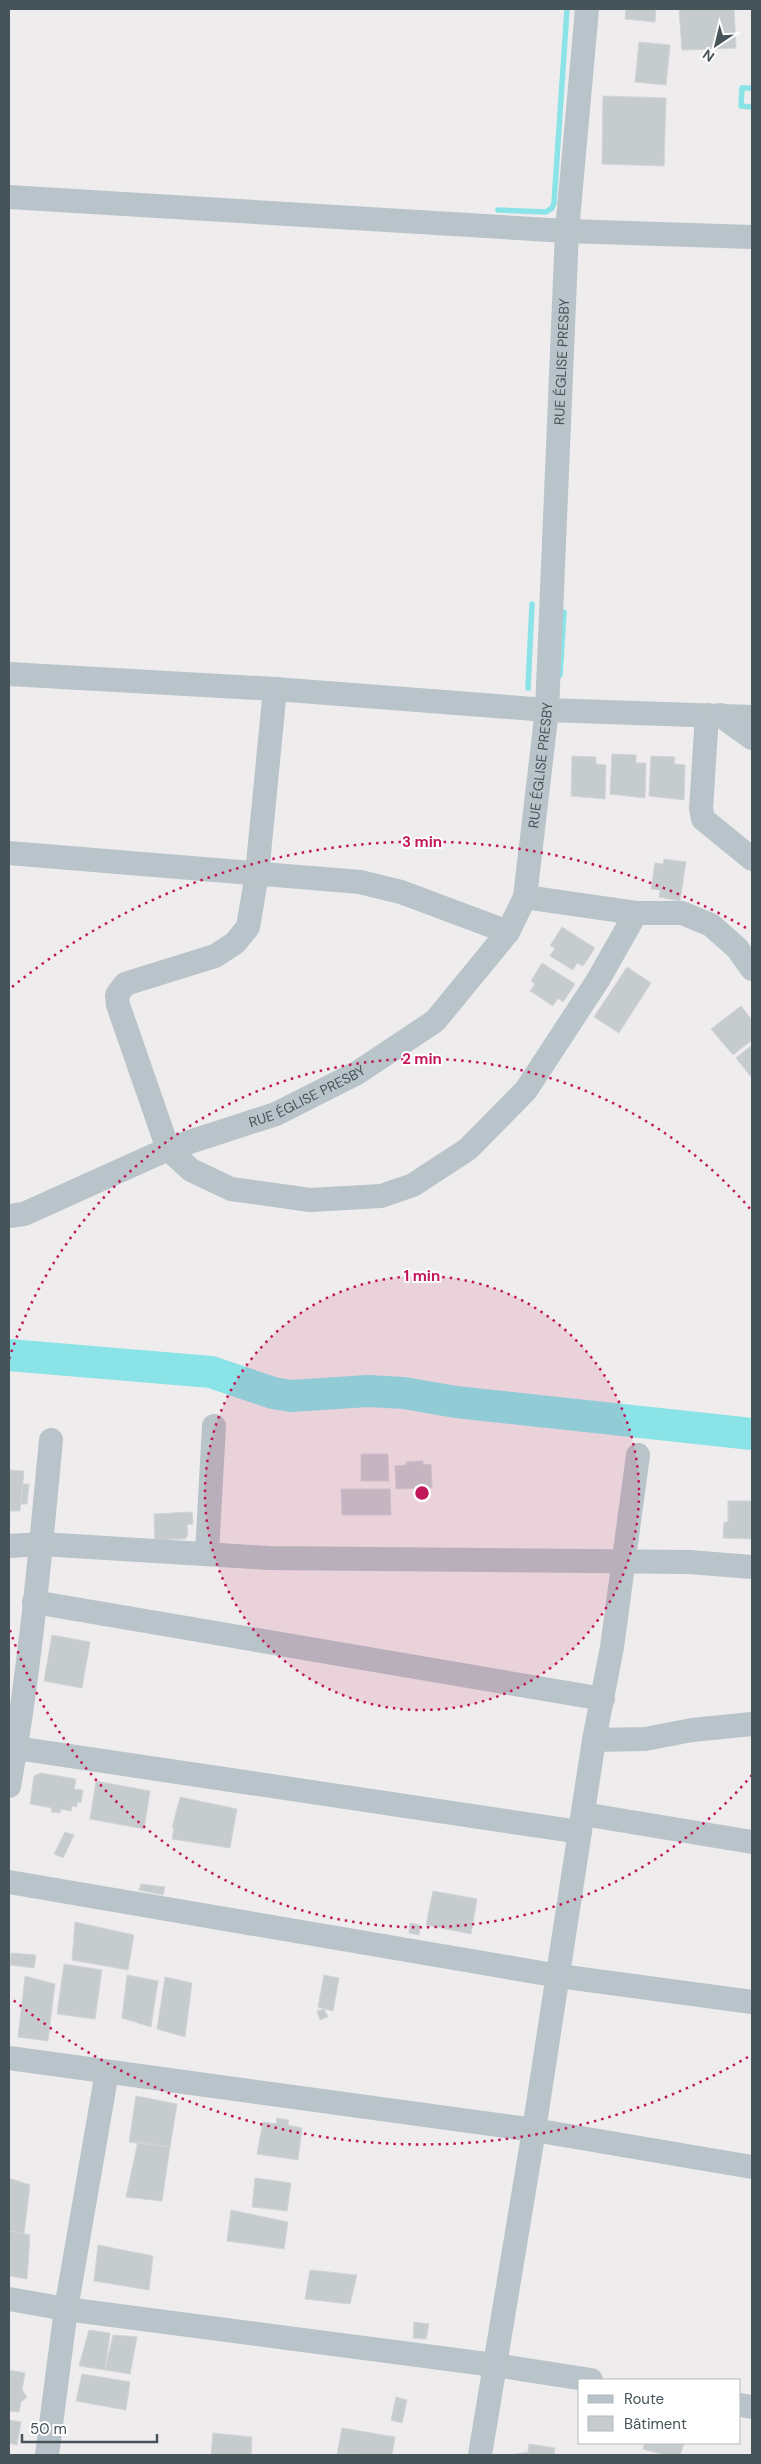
<svg xmlns="http://www.w3.org/2000/svg" width="761" height="2464" viewBox="0 0 761 2464" font-family="'DM Sans',sans-serif">
<style>
.lines{fill:none;stroke-linecap:round;stroke-linejoin:round}
.stream{stroke:#8ae4e7;stroke-width:5.5}
.river{stroke:#8ae4e7;stroke-width:32}
.building{fill:#c6cbce;stroke:#d1d4d8}
.minor{stroke:#b8c4c9;stroke-width:24}
.ring{fill:none;stroke:#c2185b;stroke-width:2.5;stroke-dasharray:2.5 5}
.labels{text-anchor:middle;dominant-baseline:central;stroke-width:4;stroke-linejoin:round;paint-order:stroke}
.street-label{font-size:14px;fill:#465359;stroke:#fff}
.centre{fill:#c2185b;stroke:#fff;stroke-width:2.5}
.ring-label{font-size:15px;text-anchor:middle;font-weight:bold;fill:#c2185b;stroke:#fff;stroke-width:4;stroke-linejoin:round;paint-order:stroke}
</style>
<rect width="100%" height="100%" fill="#efeced"/>
<g class="lines">
<path class="stream" d="M752 88H742L741 106 752 107
M498 210 546 212 552 208 554 203 567 9
M560 675 564 612
M528 688 532 604"/>
<path class="river" d="M9 1355 211 1372 273 1393 291 1396 368 1391 404 1393 456 1402 752 1434"/>
</g>
<path class="building" d="M626 9H656L655 22 625 19Z
M679 9H734L736 48 682 50Z
M639 42 670 45 666 85 635 82Z
M603 96 666 98 664 166 602 164Z
M612 754 636 755V763H646L645 798 610 794Z
M572 756 596 757V764L606 765 605 799 571 796Z
M651 756 675 757 674 764 685 765 684 800 649 796Z
M664 859 686 862 680 901 659 897 660 890 651 889 655 863 663 864Z
M562 927 595 948 583 966 577 963 573 970 550 956 555 948 550 946Z
M542 963 575 984 563 1002 558 998 553 1006 530 991 535 984 531 981Z
M627 967 651 983 619 1033 594 1017Z
M741 1006 752 1020V1040L733 1055 711 1029Z
M752 1045V1078L736 1058Z
M361 1454H388L389 1481H361Z
M423 1461V1465L431 1464 432 1488 396 1489 395 1466 406 1465V1462Z
M9 1470 24 1471 20 1511H9Z
M23 1484H29L27 1504H21Z
M341 1489H390L391 1515H342Z
M728 1501H752V1539L723 1538 724 1522H728Z
M192 1512 193 1524 187 1525 188 1535 185 1539H169V1543H155L154 1514Z
M52 1635 90 1642 82 1688 44 1681Z
M41 1773 76 1779 74 1789 83 1790 81 1803 77 1802V1807L72 1806 71 1811 61 1809 60 1813 51 1812 52 1808 30 1804 34 1776Z
M96 1781 150 1791 144 1829 90 1819Z
M180 1797 237 1809 230 1848 172 1839 174 1828H172Z
M65 1832 74 1835 63 1858 54 1854Z
M141 1884 165 1887 163 1895 139 1890Z
M433 1891 477 1899 471 1934 426 1925Z
M75 1922 134 1935 128 1970 72 1960Z
M410 1923 420 1925 419 1935 409 1933Z
M11 1953 36 1955 34 1968 10 1965Z
M64 1964 102 1970 95 2019 57 2014Z
M127 1975 158 1981 151 2027 122 2018Z
M324 1975 339 1978 333 2011 318 2007Z
M25 1976 55 1984 48 2041 18 2037Z
M165 1977 192 1983 185 2037 157 2029Z
M324 2009 328 2017 320 2020 317 2011Z
M136 2096 177 2104 170 2147 129 2142Z
M277 2118 289 2120 288 2125 302 2128 298 2160 257 2154 263 2122 276 2124Z
M138 2141 170 2147 162 2201 126 2197Z
M9 2178 30 2185 24 2234 9 2231Z
M255 2178 291 2183 287 2211 252 2207Z
M231 2210 288 2222 284 2249 227 2241Z
M9 2231 30 2235 27 2279 9 2276Z
M98 2245 153 2256 149 2290 94 2281Z
M310 2270 357 2275 350 2304 305 2299Z
M414 2322 429 2324 426 2339 413 2338Z
M89 2330 110 2333 105 2370 79 2366Z
M113 2335 137 2337 130 2374 105 2370Z
M9 2370 25 2373 22 2390 27 2397 21 2402 19 2412 9 2411Z
M82 2374 130 2382 126 2410 76 2401Z
M396 2397 407 2400 402 2423 391 2420Z
M9 2420 21 2422 17 2445 9 2443Z
M342 2428 395 2437 392 2455 337 2454Z
M213 2433 252 2437 251 2455H211Z
M645 2443H684L680 2455H665L643 2449Z
M529 2444 555 2448 554 2455H510L528 2452Z"/>
<g class="lines">
<g class="minor">
<path d="M9 197 567 231 752 237"/>
<path d="M9 674 275 689 547 710 752 717"/>
<path d="M275 689 257 874 248 927 235 943 215 956 125 984 117 995 118 1005 168 1149 191 1170 231 1189 310 1200 381 1196 413 1185 468 1149 526 1090 598 980 636 913"/>
<path d="M707 715 701 809 703 819 752 859"/>
<path d="M720 715 752 738"/>
<path d="M9 853 360 882 401 892 508 932"/>
<path d="M525 897 636 913H682L711 925 737 948 752 969"/>
<path id="s1" d="M9 1216 24 1214 168 1149 276 1114 357 1073 435 1021 508 932 525 897 547 710 567 231 587 9"/>
<path d="M9 1546 41 1544 269 1558 689 1562 752 1567"/>
<path d="M207 1553 214 1426"/>
<path d="M34 1602 603 1699"/>
<path d="M594 1740 645 1739 692 1730 752 1724"/>
<path d="M16 1748 580 1832"/>
<path d="M9 1786C30 1672 40 1555 51 1440"/>
<path d="M583 1814 752 1842"/>
<path d="M9 1882 559 1976 752 2002"/>
<path d="M9 2058 534 2130 752 2167"/>
<path d="M9 2299 66 2309 494 2365 591 2380"/>
<path d="M740 2405 752 2407"/>
<path d="M47 2455 66 2309 107 2072"/>
<path d="M480 2455 534 2130 594 1740 612 1647 638 1455"/>
</g>
</g>
<circle cx="422" cy="1493" r="217" fill="#c2185b" fill-opacity=".12"/>
<g class="ring">
<circle cx="422" cy="1493" r="217"/>
<path d="M752 1775A434 434 0 0 1 9 1627M9 1359A434 434 0 0 1 752 1211"/>
<path d="M748 2057A651 651 0 0 1 12 1999M12 987A651 651 0 0 1 748 929"/>
</g>
<g class="labels">
<g class="street-label">
<text stroke="none"><textPath href="#s1" startOffset="1162">RUE ÉGLISE PRESBY</textPath></text>
<text stroke="none"><textPath href="#s1" startOffset="758">RUE ÉGLISE PRESBY</textPath></text>
<text stroke="none"><textPath href="#s1" startOffset="322">RUE ÉGLISE PRESBY</textPath></text>
</g>
</g>
<circle cx="422" cy="1493" r="8" class="centre"/>
<g class="ring-label">
<text x="422" y="847">3 min</text>
<text x="422" y="1064">2 min</text>
<text x="422" y="1281">1 min</text>
</g>
<rect width="761" height="2464" fill="none" stroke="#465359" stroke-width="20"/>
<rect x="578" y="2379" width="162" height="65" fill="#ffffff" stroke="#b5babd"/>
<rect x="588" y="2395" width="25" height="8" fill="#b8c4c9" stroke="#b5babd"/>
<text x="624" y="2404" font-size="15" fill="#465359">Route</text>
<rect x="588" y="2416" width="25" height="15" fill="#c6cbce" stroke="#b5babd"/>
<text x="624" y="2429" font-size="15" fill="#465359">Bâtiment</text>
<g transform="translate(716 45) rotate(215)" stroke="#ffffff" stroke-width="4" paint-order="stroke">
<path d="M0-4L9 19L0 12L-9 19Z" fill="#465359"/>
<text y="-8" font-size="14" font-weight="bold" text-anchor="middle" fill="#465359">N</text>
</g>
<path d="M22 2434v8h135v-8" fill="none" stroke="#465359" stroke-width="2.5"/>
<text x="30" y="2434" font-size="15" fill="#465359" stroke="#ffffff" stroke-width="4" paint-order="stroke">50 m</text>
</svg>
